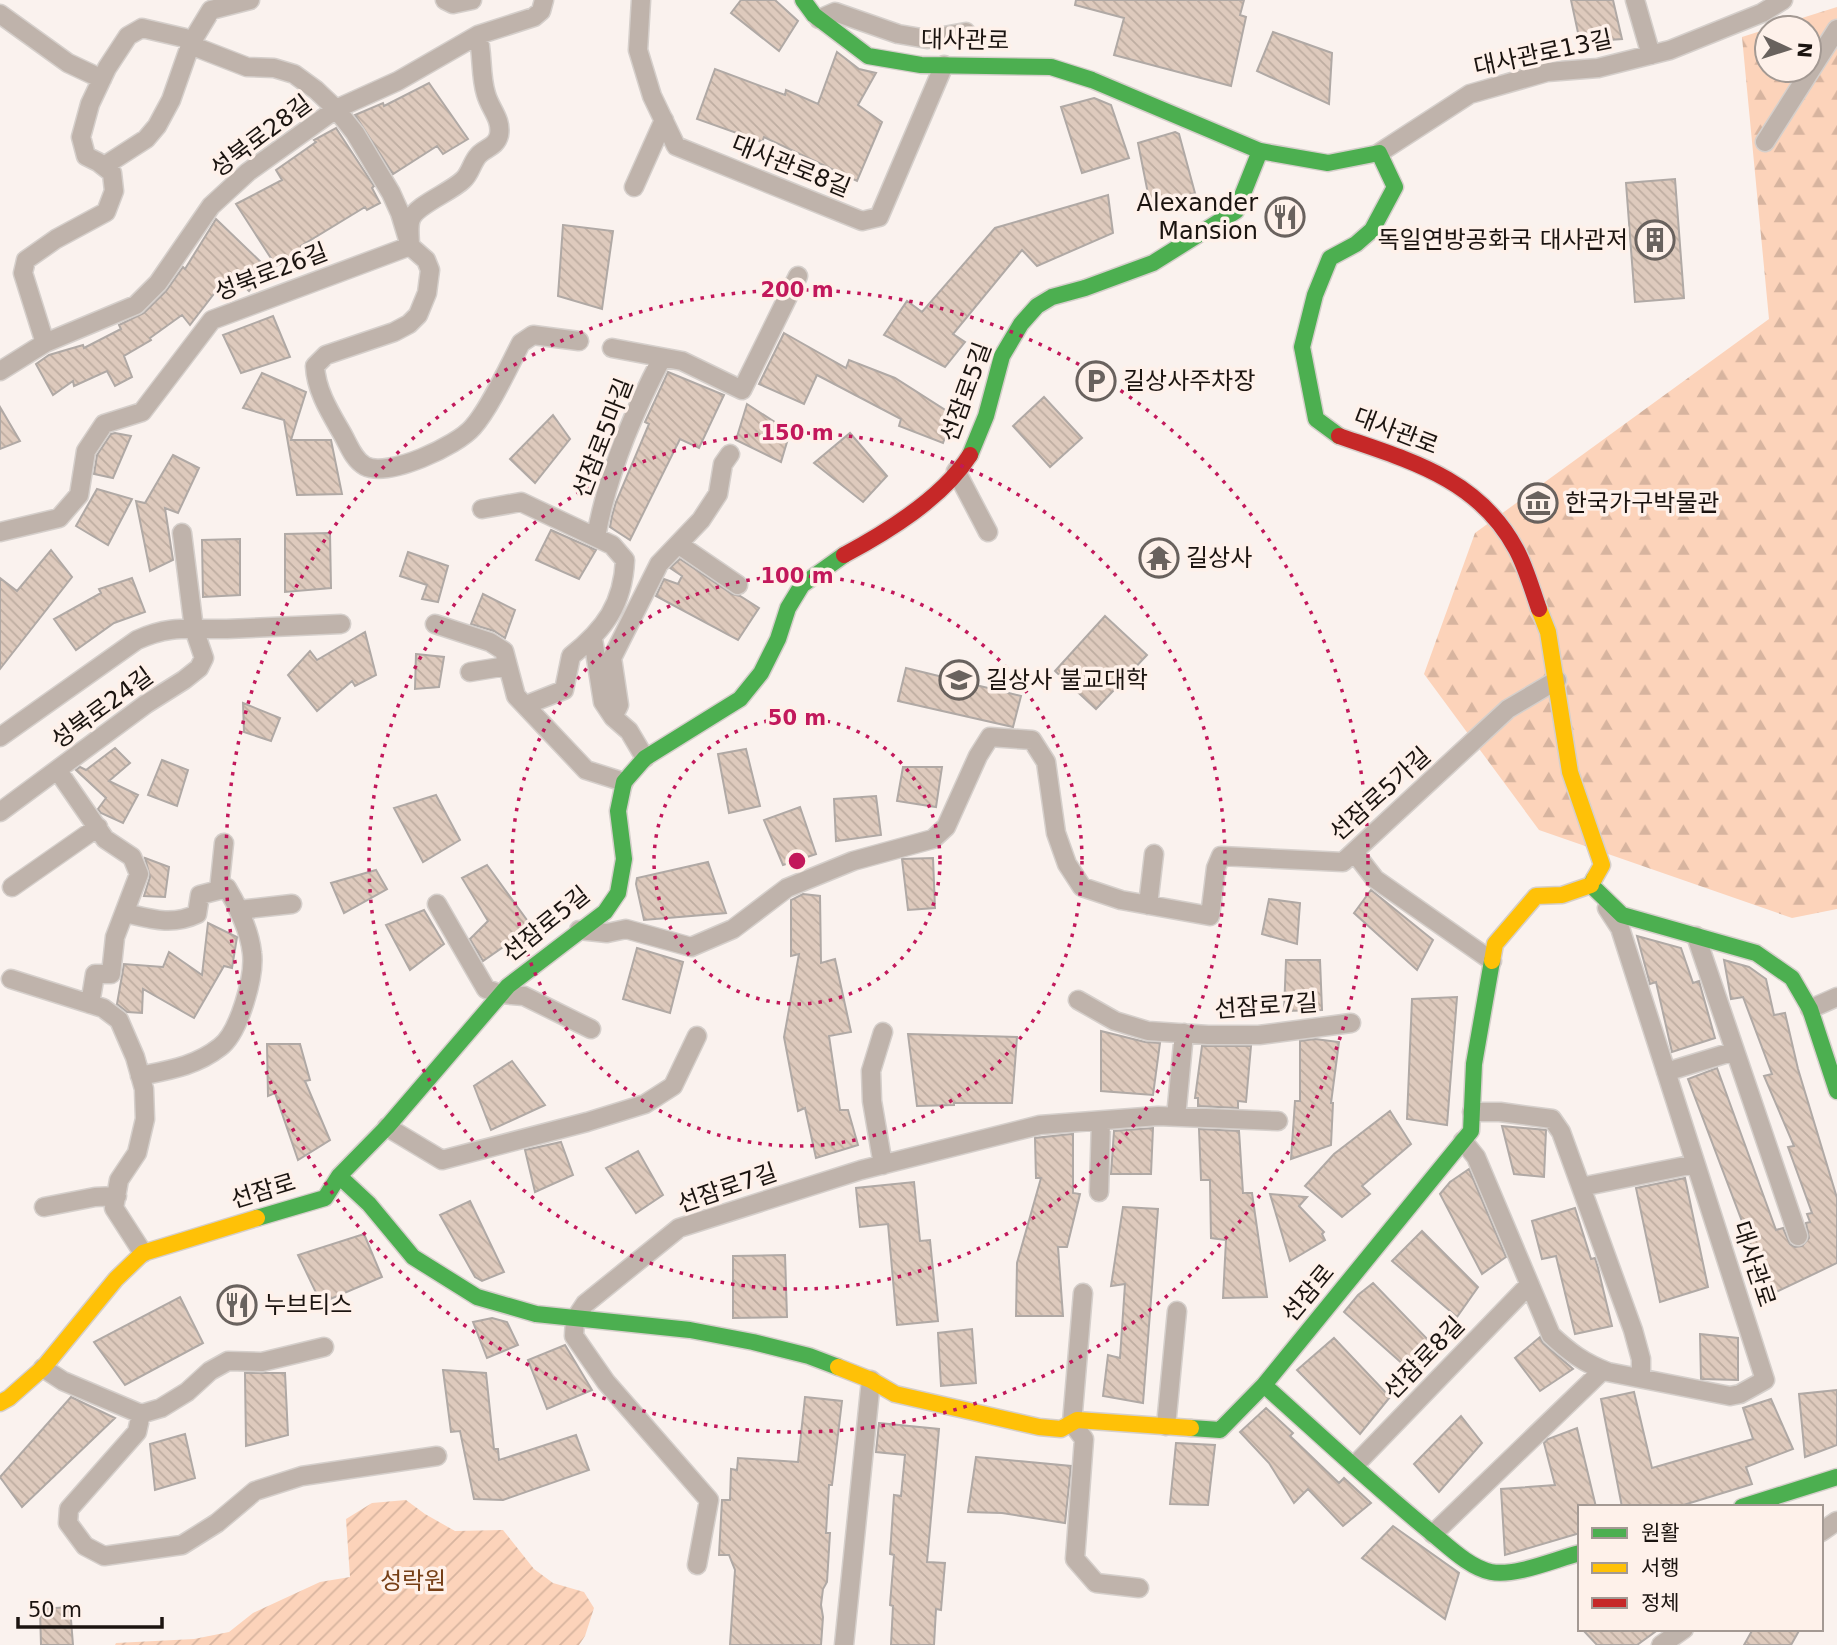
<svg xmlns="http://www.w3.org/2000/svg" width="1837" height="1645" viewBox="0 0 1837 1645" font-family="'DejaVu Sans','Noto Sans KR',sans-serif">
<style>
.forest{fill:url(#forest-firs)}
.garden{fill:url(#garden-furrows)}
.building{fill:url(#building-back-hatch);stroke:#b0a9a5;stroke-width:2}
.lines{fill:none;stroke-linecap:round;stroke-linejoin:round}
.street-casing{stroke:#d5cfcb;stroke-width:21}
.fast-casing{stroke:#d5cfcb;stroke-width:19}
.slow-casing{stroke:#d5cfcb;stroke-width:19}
.jam-casing{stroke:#d5cfcb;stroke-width:19}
.street{stroke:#bfb3ab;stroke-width:18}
.fast{stroke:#4caf50;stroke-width:16}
.slow{stroke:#ffc107;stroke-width:16}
.jam{stroke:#c62828;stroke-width:16}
.ring{fill:none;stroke:#c2185b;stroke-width:3.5;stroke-dasharray:3.5 7}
.labels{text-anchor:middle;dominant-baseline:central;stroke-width:7;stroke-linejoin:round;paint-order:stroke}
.street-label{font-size:24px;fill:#1b1410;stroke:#fef1ea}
.poi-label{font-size:24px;fill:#1b1410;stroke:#fef1ea;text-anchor:start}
.park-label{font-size:24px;fill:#763f16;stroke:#fef1ea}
.centre{fill:#c2185b;stroke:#fef1ea;stroke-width:3.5}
.ring-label{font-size:21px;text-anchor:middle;font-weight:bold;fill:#c2185b;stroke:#fef1ea;stroke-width:7;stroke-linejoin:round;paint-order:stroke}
</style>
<defs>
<pattern id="forest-firs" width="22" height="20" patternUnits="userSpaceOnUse" patternTransform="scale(1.75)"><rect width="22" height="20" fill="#fcd3ba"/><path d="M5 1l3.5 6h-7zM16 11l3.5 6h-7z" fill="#d7b49f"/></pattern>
<pattern id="garden-furrows" width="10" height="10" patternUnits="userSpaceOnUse" patternTransform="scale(1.75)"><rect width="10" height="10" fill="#fcd3ba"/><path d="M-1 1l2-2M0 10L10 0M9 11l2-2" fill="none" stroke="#d7b49f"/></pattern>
<pattern id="building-back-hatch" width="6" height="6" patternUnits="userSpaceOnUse" patternTransform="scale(1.75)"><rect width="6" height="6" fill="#decabd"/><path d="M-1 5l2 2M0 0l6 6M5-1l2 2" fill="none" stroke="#beada1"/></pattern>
</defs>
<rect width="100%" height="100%" fill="#faf2ee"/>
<path class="forest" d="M1837 7V909L1792 918 1539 830 1424 674 1475 533 1769 319 1742 37 1767 29V70H1809V28H1770Z"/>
<path class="garden" d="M406 1500 425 1514 455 1531 503 1530 534 1569 553 1583 584 1592 594 1608 585 1636 579 1645H115L116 1643 194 1639 229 1632 253 1613 320 1582 350 1577 346 1519 372 1503Z"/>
<path class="building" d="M741 0H775L798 21 779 51 731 13Z
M1076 0H1244L1240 15 1246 17 1231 86 1114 55 1124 18 1075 5Z
M1571 0H1613L1622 39 1580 42Z
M1273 32 1332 53 1329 104 1257 71Z
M837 52 859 69 876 73 858 105 882 122 857 181 764 137 762 142 697 119 715 69 785 95 786 90 818 104Z
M429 83 468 139 443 154 437 146 393 174 355 115 383 103 384 106Z
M1094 98 1111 105 1129 158 1082 173 1061 107Z
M336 128 374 186 372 188 380 203 367 210 365 207 301 246 304 254 276 266 236 204 282 180 276 170 316 142 314 140Z
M1175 132 1179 134 1195 193 1151 209 1138 143Z
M1675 179 1684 298 1635 302 1626 183Z
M1108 195 1113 233 1037 266 1022 250 953 334 965 342 945 367 884 335 907 301 922 312 995 228Z
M216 219 267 268 249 291 230 273 190 325 182 315 150 338 151 340 124 356 132 377 115 386 107 371 74 386 73 381 53 395 36 364 49 355 83 345 84 348 121 329 119 325 144 313 166 291 183 267 185 269Z
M563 225 613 231 602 309 558 296Z
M273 316 290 357 241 373 223 335Z
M784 333 846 368 849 360 895 378 953 415 943 443 899 426 901 419 817 375 804 404 759 384Z
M668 372 724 395 699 448 680 439 630 540 610 527 612 516 616 502 649 424 645 422Z
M262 373 306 392 291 440H331L342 494 297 495 284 420 243 408Z
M1044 397 1082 438 1050 467 1013 426Z
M747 404 790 432 781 462 736 440Z
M0 407 20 441 0 449Z
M553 415 570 439 535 483 510 459Z
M115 433 131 436 113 478 94 474 97 455 111 434Z
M850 433 887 476 863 502 814 463Z
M173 455 199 468 178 513 165 508 173 560 150 571 136 501 145 503Z
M97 489 132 499 108 545 76 526Z
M551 530 596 550 579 579 536 560Z
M330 533 331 588 285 592V534Z
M240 539V595L203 597 202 540Z
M51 550 72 577 0 669V578L17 591Z
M408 552 448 566 438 602 422 599 427 585 400 576Z
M680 559 732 594 740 596 759 608 738 640 656 596 664 579 678 584 682 576 670 568Z
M132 578 145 612 114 623 76 650 54 619 101 593 99 589Z
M483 594 515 610 505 638 494 631 471 624Z
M1105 616 1147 655 1096 709 1055 671Z
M365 632 376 675 355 686 352 681 317 711 288 675 310 651 317 660Z
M416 654 444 657 439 687 415 689Z
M906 668 1021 696 1013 727 898 701Z
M243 703 280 718 271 741 244 732Z
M115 748 130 763 109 781 138 795 123 823 101 813 98 809 106 798 76 770 80 767 86 770Z
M746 749 760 806 729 813 718 754Z
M162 760 188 770 177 806 148 795Z
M903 767H942L936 807 897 801Z
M436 795 460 840 423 862 394 808Z
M876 796 881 835 836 841 834 799Z
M800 807 816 854 783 865 764 820Z
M145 858 169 867 165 897 144 896 150 877Z
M933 858 935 908 908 910 902 859Z
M708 862 726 913 644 920 636 884 637 878Z
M487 865 532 927 483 961 470 939 488 921 462 878Z
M376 870 387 889 344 913 331 883Z
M1371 890 1433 940 1417 970 1354 913Z
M803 894 820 896 821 963 835 959 851 1032 829 1036 840 1110H848L858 1145 816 1158 805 1108 798 1111 784 1037 799 954 791 956V900Z
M1269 899 1300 903 1297 944 1262 934Z
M424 910 444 944 410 970 386 925Z
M208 923 237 937 232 968 224 966 194 1018 143 989 142 1013 127 1012 117 1004 124 964 163 967 169 952 202 975Z
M1637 936 1681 948 1693 983 1699 981 1715 1038 1672 1052 1656 982 1650 984Z
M637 948 683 962 670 1013 623 999Z
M1286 960H1320L1322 1010 1284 1011Z
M1724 960 1749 967 1766 979 1774 1015 1785 1013 1798 1069 1837 1198V1263L1770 1295 1688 1079 1717 1068 1776 1230 1783 1228 1790 1244 1795 1247 1802 1246 1809 1238 1806 1223 1810 1222 1807 1214 1812 1213 1788 1147 1794 1146 1764 1076 1772 1074 1743 997 1731 999Z
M1457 997 1447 1125 1407 1119 1412 999Z
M1101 1031 1145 1042 1160 1043 1153 1095 1101 1091Z
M908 1034 1017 1037 1012 1103H954V1105L917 1106Z
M1315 1039 1339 1042 1331 1103H1333L1331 1145 1291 1159 1295 1101H1300V1041Z
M267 1044H300L310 1080 305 1081 330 1140 298 1160 275 1093 268 1096Z
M1202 1046H1251L1246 1102 1238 1101V1108L1198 1106V1098H1195Z
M512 1061 545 1105 491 1130 474 1086Z
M1390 1111 1411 1144 1362 1186 1370 1194 1342 1217 1305 1186 1334 1154Z
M1502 1126 1546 1130 1544 1177 1514 1174Z
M1153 1128 1151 1174H1111L1114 1131Z
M1199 1129 1239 1131 1243 1193H1252L1267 1297 1223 1298 1226 1240 1211 1238 1210 1180H1201Z
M1071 1134H1073V1193L1080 1194 1067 1247H1058L1063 1316H1016L1017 1263 1041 1178H1036L1035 1138Z
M561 1142 573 1175 535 1192 525 1150Z
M638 1151 663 1195 636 1213 606 1168Z
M1469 1169 1506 1257 1482 1274 1440 1194 1450 1182Z
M1685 1178 1708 1287 1660 1302 1636 1188Z
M914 1182 920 1241 930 1240 938 1321 897 1325 888 1224 860 1227 856 1188Z
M1270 1194 1307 1197 1299 1206 1324 1232 1322 1234 1325 1240 1290 1261Z
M470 1201 504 1272 482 1281 475 1277 440 1215Z
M1123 1207 1158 1209 1143 1403 1103 1396 1108 1355 1120 1358 1125 1284 1111 1286Z
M1575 1208 1591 1259 1595 1258 1598 1268 1612 1326 1575 1334 1556 1256 1542 1259 1532 1221Z
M1422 1231 1478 1287 1457 1317 1392 1261Z
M364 1234 382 1277 321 1303 298 1255Z
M785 1255 787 1317 733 1318V1256Z
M1373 1283 1434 1346 1414 1374 1344 1312 1358 1295Z
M180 1297 203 1343 125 1385 94 1342Z
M492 1318 507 1322 518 1345 487 1358 473 1322Z
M972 1329 976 1383 941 1386 938 1333Z
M1700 1334 1738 1338V1380L1701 1379Z
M1540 1337 1543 1343 1573 1369 1540 1391 1515 1358Z
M1334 1338 1390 1397 1360 1434 1297 1370Z
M565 1345 592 1390 547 1409 528 1360Z
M443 1370 486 1373 494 1449H498L499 1460 576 1435 589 1470 503 1500 474 1499 460 1431 451 1432Z
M245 1373H285L288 1435 246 1446Z
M1837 1390V1445L1805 1457 1799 1394Z
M1634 1392 1652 1468 1753 1439 1743 1408 1771 1399 1793 1449 1746 1467 1752 1484 1677 1507H1622L1601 1399Z
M71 1397 115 1418 22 1507 0 1477Z
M805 1397 842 1401 832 1485H829L826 1533H830L827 1582 823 1589 821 1605 823 1617 821 1645H730L735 1570 729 1555H719L722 1500H730L731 1469 737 1470 738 1458 798 1462Z
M1266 1408 1293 1433 1290 1436 1339 1483 1344 1478 1371 1503 1343 1526 1308 1489 1294 1503 1269 1463 1240 1432Z
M1461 1416 1482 1443 1439 1492 1414 1464Z
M879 1423 939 1429 927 1562 945 1563 941 1610 936 1609 934 1645H891L893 1606 890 1605 894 1555 890 1554 894 1495 901 1496 905 1455 876 1452Z
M1577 1428 1596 1507H1580V1533L1505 1555 1501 1489 1555 1485 1544 1443 1548 1439Z
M185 1434 195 1478 155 1490 150 1444Z
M1176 1443 1215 1445 1208 1505 1170 1504Z
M976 1457 1071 1466 1065 1523 1002 1513 968 1512Z
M1393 1526 1459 1573 1445 1619 1362 1558Z
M70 1607 73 1645H41L40 1609Z
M1582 1629H1659L1637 1645H1597Z
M1753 1629H1800L1791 1645H1744Z"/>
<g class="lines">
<g class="street-casing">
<path id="street" d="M445 0 453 4 472 0
M641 0 638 50 652 96 676 146 862 221 879 217 944 65
M1635 0 1651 55
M0 14 68 63 102 79
M819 19 835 12 898 34 927 39 966 32
M1765 142 1837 29
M1379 153 1470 94 1547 72 1598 68 1670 50 1762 13 1783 0
M104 166 146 139 157 126 171 100 191 43 211 10 250 0
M634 187 664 120
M45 343 23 273 26 260 56 239 106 212 114 191 112 173 98 162 86 156 81 137 90 104 107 68 128 36 142 28 185 38 198 48 247 67 274 68 294 74 316 90 336 109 355 133 391 193 400 213 410 246 426 260 430 270 427 293 418 315 409 324 394 332 326 355 315 366C316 391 331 414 343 435 349 446 354 460 365 466 388 478 457 446 473 427 490 408 509 366 521 343L533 335 579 341
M612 348 682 361 742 390 798 276
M0 371 45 343 136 305 158 283 211 206 248 172 336 109 398 81 478 35 534 17 541 11 544 0
M956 471 988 532
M482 509 521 502 612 545 625 560C623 604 605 629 571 656L564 690 526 705
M0 532 59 518 79 495 86 451 104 424 142 412 212 320 410 246C410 238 408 226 411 219 416 205 451 192 463 180 470 174 471 165 477 157 483 148 496 148 499 135 502 119 490 109 486 94 480 75 483 55 478 35
M596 537C607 475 633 413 662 358
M678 544 738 585
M435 624 490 642 504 651 516 696 586 770 624 782
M593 639 603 702 613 717 629 731 645 758
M470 672 507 666
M613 717 619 705 612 658 659 564 701 520 718 494 723 464 730 454
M0 737 137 640C172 624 191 630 227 629 265 627 303 626 341 624
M58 771 105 839 132 857 139 874 115 937 111 974H95L90 1004
M0 812 146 704 184 680 199 668 204 658 194 629 182 533
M1354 852 1375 879 1492 961
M12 887 98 827
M219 890 224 843
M437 904 486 989 501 994 524 996 591 1029
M1148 905 1154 854
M239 910 292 904
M125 913C151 919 172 926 197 914L200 895 227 888C237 905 250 932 252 953 255 976 239 1033 220 1047 196 1066 169 1070 140 1076
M579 930 607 933 626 929 691 947 733 929 787 888 853 861 933 839 946 827 978 756 990 737 1032 740 1046 762 1056 833 1067 864 1082 887 1121 900 1210 916 1216 868 1221 856 1343 862 1508 709 1557 680
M1696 936 1798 1236
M11 979 103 1008 119 1020 135 1057 144 1089 145 1119 137 1153 119 1180 114 1208 143 1253
M1078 1000 1115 1021 1148 1031 1208 1035H1259L1351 1023
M1810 1009 1837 997
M1666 1072 1735 1051
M1472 1112H1500L1552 1119 1561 1132 1633 1330 1641 1359V1378
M1176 1117 1184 1033
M387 1127 442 1160 587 1122 645 1104 673 1086 697 1036
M1463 1141 1476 1157 1551 1335C1569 1352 1584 1363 1608 1372L1730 1396 1740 1394 1765 1380 1620 928 1607 908
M883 1165 872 1101 871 1071 883 1032
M1581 1187 1695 1164
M1099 1192 1101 1121
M44 1207 95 1197 117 1196
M1083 1293 1072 1423 1084 1439 1075 1559 1096 1583 1139 1588
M43 1368 63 1381 141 1414 161 1408 187 1392 210 1371 228 1361 262 1362 324 1347
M141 1414 137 1432 69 1509 68 1523 85 1546 104 1556 182 1545 217 1523 255 1491 302 1476 437 1456
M1166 1426 1177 1311
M1355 1465 1529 1285
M1821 1532 1837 1521
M1433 1534 1603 1370
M697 1565 709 1500 606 1382 574 1336 575 1319 585 1304 679 1228 861 1170 1040 1125 1158 1116 1278 1121
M844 1645 871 1380
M1661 1645 1684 1629"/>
</g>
<g class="fast-casing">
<path id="fast" d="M803 0 814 15 868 56 921 65 1051 67 1092 80 1260 151 1328 163 1379 153 1395 187 1372 230 1356 244 1330 258 1315 295 1302 347 1316 419 1339 436
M970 455 986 416 1002 356 1021 324 1037 306 1052 297 1085 288 1153 263 1236 211 1260 151
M1594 879 1591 885 1622 915 1756 953 1792 978 1810 1009 1837 1091
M339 1176 369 1204 413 1257 477 1297 536 1314 690 1330 753 1342 809 1356 838 1367
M257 1218 325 1198 339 1176 387 1127 508 986 605 912 618 893 624 859 618 811 624 782 645 758 740 699 761 673 778 639 788 608 802 585 844 555
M1264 1385C1320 1435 1375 1487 1433 1534 1449 1547 1470 1568 1491 1572 1515 1577 1556 1559 1580 1553
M1191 1428 1220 1430 1264 1385 1471 1131 1474 1064 1492 961
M1742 1507 1837 1477"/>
</g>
<g class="slow-casing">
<path id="slow" d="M1539 609 1548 632 1570 772 1602 865 1594 879
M1492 961 1495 944 1536 896 1562 895 1591 885
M838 1367 871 1380 895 1394 1039 1427 1061 1429 1077 1420 1191 1428
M0 1403 9 1398 43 1368 116 1279 143 1253 257 1218"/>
</g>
<g class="jam-casing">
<path id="jam" d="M1339 436C1408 460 1478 478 1516 549 1526 567 1532 590 1539 609
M844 555C887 532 943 498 970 455"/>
</g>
<use href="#street" class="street"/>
<use href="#fast" class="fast"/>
<use href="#slow" class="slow"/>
<use href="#jam" class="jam"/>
</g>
<g class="ring">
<circle cx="797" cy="861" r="143"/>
<circle cx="797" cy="861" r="285"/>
<circle cx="797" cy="861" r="428"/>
<circle cx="797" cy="861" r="571"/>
</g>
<defs>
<g id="restaurant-ring" transform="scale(2.0125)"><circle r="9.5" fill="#fef1ea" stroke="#69625e" stroke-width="1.5"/><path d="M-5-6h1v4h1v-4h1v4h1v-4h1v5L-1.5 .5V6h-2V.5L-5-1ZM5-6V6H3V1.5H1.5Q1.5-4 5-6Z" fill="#69625e"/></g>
<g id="building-ring" transform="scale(2.0125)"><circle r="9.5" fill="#fef1ea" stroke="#69625e" stroke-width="1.5"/><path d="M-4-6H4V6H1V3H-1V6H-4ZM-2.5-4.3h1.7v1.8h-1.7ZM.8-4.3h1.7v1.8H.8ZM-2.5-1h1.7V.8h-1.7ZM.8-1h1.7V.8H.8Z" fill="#69625e"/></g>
<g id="parking-ring" transform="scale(2.0125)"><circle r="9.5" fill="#fef1ea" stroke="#69625e" stroke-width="1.5"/><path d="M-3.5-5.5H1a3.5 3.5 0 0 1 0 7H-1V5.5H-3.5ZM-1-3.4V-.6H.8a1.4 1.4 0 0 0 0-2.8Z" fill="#69625e"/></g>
<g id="museum-ring" transform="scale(2.0125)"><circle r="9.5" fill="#fef1ea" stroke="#69625e" stroke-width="1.5"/><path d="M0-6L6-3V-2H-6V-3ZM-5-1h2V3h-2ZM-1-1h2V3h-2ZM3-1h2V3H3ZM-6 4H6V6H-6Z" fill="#69625e"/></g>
<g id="temple-ring" transform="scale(2.0125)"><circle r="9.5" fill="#fef1ea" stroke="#69625e" stroke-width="1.5"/><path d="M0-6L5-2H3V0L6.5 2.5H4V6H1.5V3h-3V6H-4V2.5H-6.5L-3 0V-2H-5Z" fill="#69625e"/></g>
<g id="school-ring" transform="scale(2.0125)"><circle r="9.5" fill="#fef1ea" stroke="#69625e" stroke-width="1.5"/><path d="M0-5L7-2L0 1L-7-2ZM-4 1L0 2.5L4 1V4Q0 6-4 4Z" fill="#69625e"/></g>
</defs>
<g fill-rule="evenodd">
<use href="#restaurant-ring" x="1285" y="217"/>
<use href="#building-ring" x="1655" y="240"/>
<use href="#parking-ring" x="1096" y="381"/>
<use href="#museum-ring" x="1538" y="503"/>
<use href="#temple-ring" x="1159" y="558"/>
<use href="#school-ring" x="959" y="680"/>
<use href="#restaurant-ring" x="237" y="1305"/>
</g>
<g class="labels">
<g class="street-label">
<text transform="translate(965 40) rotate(1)">대사관로</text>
<text transform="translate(1543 53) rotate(-12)">대사관로13길</text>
<text transform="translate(261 136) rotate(-37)">성북로28길</text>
<text transform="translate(791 166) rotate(22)">대사관로8길</text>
<text transform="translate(271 272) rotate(-21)">성북로26길</text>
<text transform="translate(966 392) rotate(-70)">선잠로5길</text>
<text transform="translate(1396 431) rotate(21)">대사관로</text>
<text transform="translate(603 438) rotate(-69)">선잠로5마길</text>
<text transform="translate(102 708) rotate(-36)">성북로24길</text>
<text transform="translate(1380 794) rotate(-42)">선잠로5가길</text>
<text transform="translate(546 924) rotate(-39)">선잠로5길</text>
<text transform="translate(1266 1006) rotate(-4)">선잠로7길</text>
<text transform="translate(727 1188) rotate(-19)">선잠로7길</text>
<text transform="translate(263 1191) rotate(-17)">선잠로</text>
<text transform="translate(1754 1264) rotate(72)">대사관로</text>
<text transform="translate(1308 1293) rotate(-50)">선잠로</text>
<text transform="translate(1424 1358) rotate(-46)">선잠로8길</text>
</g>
<g class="poi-label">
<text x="1258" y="203" text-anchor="end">Alexander<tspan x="1258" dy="28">Mansion</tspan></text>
<text x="1628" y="240" text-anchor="end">독일연방공화국 대사관저</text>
<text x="1123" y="381">길상사주차장</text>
<text x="1565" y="503">한국가구박물관</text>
<text x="1186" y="558">길상사</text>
<text x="986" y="680">길상사 불교대학</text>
<text x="264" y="1305">누브티스</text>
</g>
<g class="park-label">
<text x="413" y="1581">성락원</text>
</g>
</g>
<circle cx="797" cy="861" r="10" class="centre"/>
<g class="ring-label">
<text x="797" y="297">200 m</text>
<text x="797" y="440">150 m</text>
<text x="797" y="583">100 m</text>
<text x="797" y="725">50 m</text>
</g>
<rect x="1578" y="1505" width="245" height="126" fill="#fef1ea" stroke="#a39993" stroke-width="2"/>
<rect x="1592" y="1528" width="35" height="10" fill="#4caf50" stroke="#a39993" stroke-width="2"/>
<text x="1641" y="1540" font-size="21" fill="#1b1410">원활</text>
<rect x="1592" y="1563" width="35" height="10" fill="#ffc107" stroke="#a39993" stroke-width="2"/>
<text x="1641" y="1575" font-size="21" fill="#1b1410">서행</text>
<rect x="1592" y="1598" width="35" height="10" fill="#c62828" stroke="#a39993" stroke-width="2"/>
<text x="1641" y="1610" font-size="21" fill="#1b1410">정체</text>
<g transform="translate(1788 49) rotate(94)"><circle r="33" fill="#fef1ea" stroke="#a39993" stroke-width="2"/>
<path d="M0-5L12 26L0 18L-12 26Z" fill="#69625e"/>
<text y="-10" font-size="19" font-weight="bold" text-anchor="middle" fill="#1b1410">N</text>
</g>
<path d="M18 1617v10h144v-10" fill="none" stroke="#1b1410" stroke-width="3.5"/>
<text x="28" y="1617" font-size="21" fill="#1b1410" stroke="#fef1ea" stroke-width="5" paint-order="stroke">50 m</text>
</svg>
